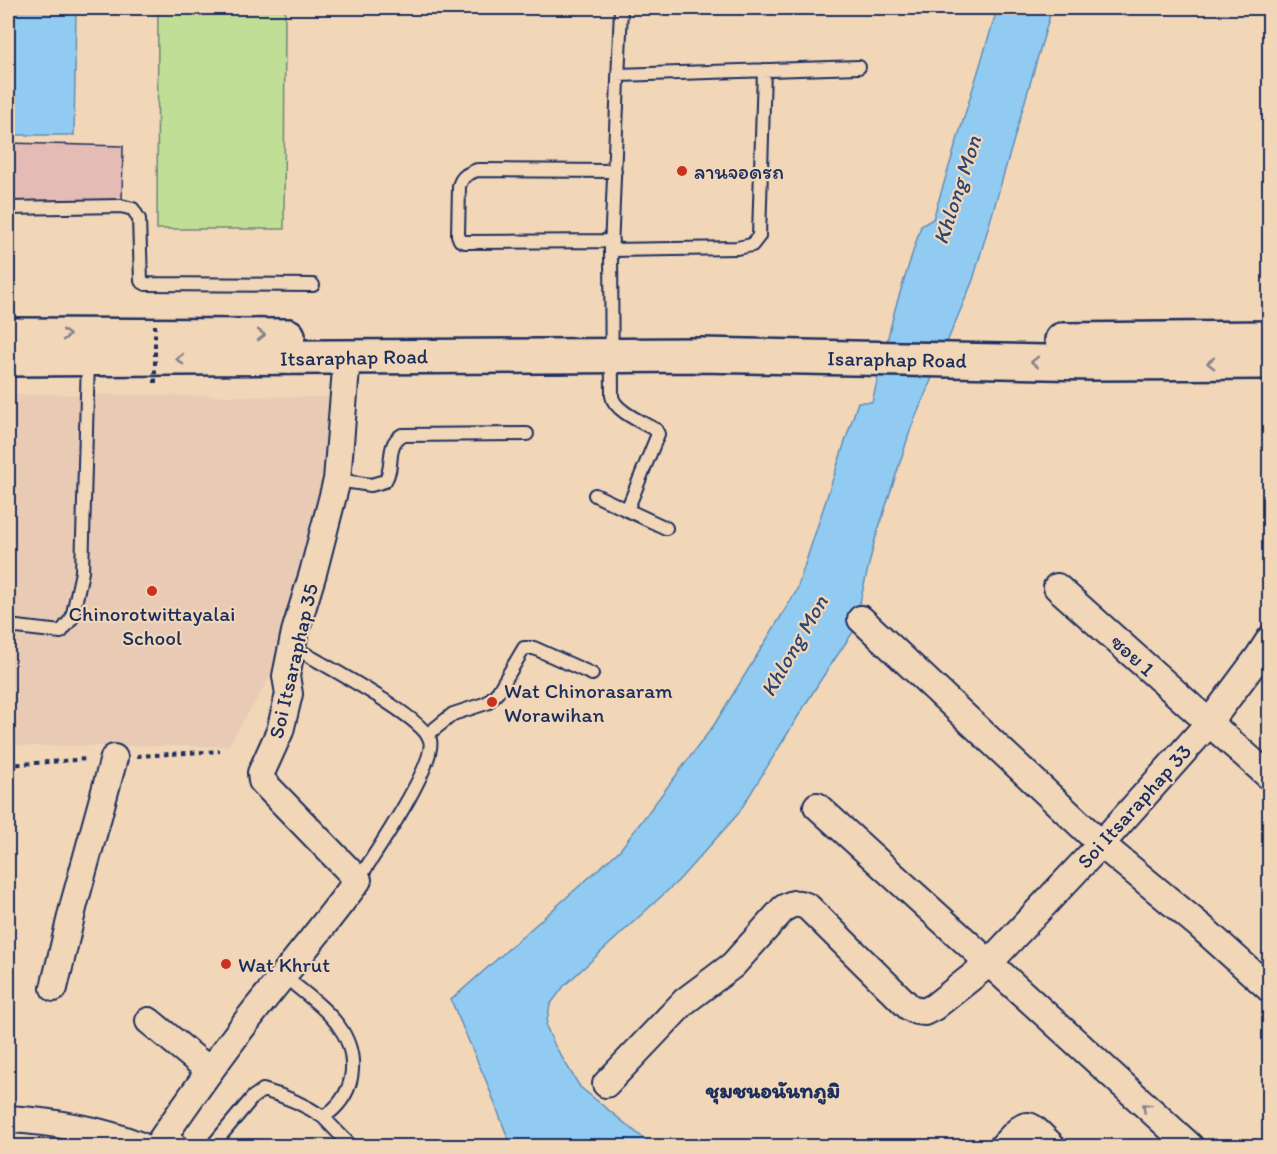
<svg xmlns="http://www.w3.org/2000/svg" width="1277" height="1154" viewBox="0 0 1277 1154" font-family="Itim,'Playpen Sans Thai',sans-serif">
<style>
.built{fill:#e9cbb5}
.green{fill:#c0de96;stroke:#6e867a;stroke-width:1.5}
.water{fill:#92cbf1;stroke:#628db6;stroke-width:1.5}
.building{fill:#e4bbb5;stroke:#1b2f5e;stroke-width:1.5;filter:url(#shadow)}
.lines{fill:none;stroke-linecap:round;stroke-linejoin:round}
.lane-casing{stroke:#1b2f5e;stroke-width:16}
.street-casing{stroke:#1b2f5e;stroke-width:30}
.secondary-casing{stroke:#1b2f5e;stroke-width:38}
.path{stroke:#1b2f5e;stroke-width:4;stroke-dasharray:4.5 4.5;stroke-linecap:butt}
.lane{stroke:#f1d6b8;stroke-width:12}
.street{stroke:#f1d6b8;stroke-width:26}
.secondary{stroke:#f1d6b8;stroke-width:33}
.path-bridge{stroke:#1b2f5e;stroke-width:4;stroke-dasharray:4.5 4.5;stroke-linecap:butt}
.oneway{stroke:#86828b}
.poi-dot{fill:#c8321e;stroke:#f1d6b8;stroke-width:2}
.labels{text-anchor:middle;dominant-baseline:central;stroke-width:4.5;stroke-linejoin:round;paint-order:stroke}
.poi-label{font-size:21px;fill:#1b2f5e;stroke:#f1d6b8;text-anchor:start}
.street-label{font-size:21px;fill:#1b2f5e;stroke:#f1d6b8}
.water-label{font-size:22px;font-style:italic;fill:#2d4674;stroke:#f1d6b8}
.neighbourhood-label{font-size:22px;font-weight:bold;fill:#1b2f5e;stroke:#f1d6b8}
</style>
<defs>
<filter id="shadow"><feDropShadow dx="-5.5" dy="5.5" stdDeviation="0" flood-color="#0004"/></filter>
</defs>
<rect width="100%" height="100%" fill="#f1d6b8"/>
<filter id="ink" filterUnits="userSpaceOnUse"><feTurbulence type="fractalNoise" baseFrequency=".0167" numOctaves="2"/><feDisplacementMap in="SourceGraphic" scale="12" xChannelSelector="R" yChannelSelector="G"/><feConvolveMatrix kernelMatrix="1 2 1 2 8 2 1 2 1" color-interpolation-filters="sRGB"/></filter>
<g filter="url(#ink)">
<path class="built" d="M8 394 339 397 324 502 269 679 228 746H8Z"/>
<path class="green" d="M158 8H285L284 229H157Z"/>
<path class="water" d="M8 8H76L74 135H8Z
M822 8H1052L973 280 911 428 874 543 853 632 818 684 738 814 678 881 564 986 550 1005 546 1026 555 1046 580 1087 653 1146H511L487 1083 451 1000 620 850 714 725 796 592 858 402H872L895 309 921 226 933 219 996 13 971 11Z"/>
<path class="building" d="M8 143 123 146 122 205 8 202Z"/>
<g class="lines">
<g class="lane-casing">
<path id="lane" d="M618 75 859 67
M8 208 121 206 133 209 139 219 141 281 146 284 313 285
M612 241 465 242 460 240 458 235 459 186C462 176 467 174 477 170L615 171
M611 250 737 248 752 245 759 236 764 70
M337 480 371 485 385 481C395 466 385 445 402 435L527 434
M595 495 627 510 658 434 656 430C644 423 614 411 612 396L611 250 621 8
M627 510 666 528
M8 626 61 632 72 618 82 572 88 360
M294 643 299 650C323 665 422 716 430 740 437 764 373 856 358 880
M427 735 453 714 487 703 498 692 524 648H534L592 674
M323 1117 351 1146
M167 1131 184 1146
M212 1146 253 1097 263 1090C285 1096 304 1104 323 1117 337 1109 348 1094 351 1078 360 1029 317 1004 284 976"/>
</g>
<g class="street-casing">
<path id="street" d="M1057 587 1270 777
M861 619 1101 844 1200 926 1270 989
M817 806 1190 1146
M54 988 74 904 114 758
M149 1021 210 1071
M606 1084 685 1001 733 965 784 908C793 903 798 902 808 907L909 1007 917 1011 924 1012 934 1007 988 964 1101 844 1209 723 1259 656 1270 639
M8 1119C49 1121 103 1130 141 1146
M157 1146C188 1101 219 1057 253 1013 288 969 324 926 358 880L262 781 261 773 280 731 289 694 286 676 295 632 313 573 337 480 347 357
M1003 1146C1029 1118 1026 1121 1052 1146"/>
</g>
<g class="secondary-casing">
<path id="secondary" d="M8 335 288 336
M1062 340 1270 338
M8 359 701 355 1093 363 1270 362"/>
</g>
<path class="path" d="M137 756 220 751
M8 765 88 759"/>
<use href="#lane" class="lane"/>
<use href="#street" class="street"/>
<use href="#secondary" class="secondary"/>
<path class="path-bridge" d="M155 383V325"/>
</g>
<defs><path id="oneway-chevron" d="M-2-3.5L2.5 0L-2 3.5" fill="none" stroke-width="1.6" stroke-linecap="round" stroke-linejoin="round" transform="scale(1.5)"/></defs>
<g class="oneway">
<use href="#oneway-chevron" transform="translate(66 335)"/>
<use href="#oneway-chevron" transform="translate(261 335)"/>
<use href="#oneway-chevron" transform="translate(180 359) rotate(179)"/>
<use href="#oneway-chevron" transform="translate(1035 362) rotate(-179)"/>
<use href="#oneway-chevron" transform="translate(1211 363) rotate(179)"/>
<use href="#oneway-chevron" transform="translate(1146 1107) rotate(-138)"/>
</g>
</g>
<g class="poi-dot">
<circle cx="682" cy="171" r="6"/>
<circle cx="152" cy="591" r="6"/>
<circle cx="492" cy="702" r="6"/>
<circle cx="226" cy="964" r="6"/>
</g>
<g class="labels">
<g class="poi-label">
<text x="694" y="171">ลานจอดรถ</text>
<text x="152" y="613" text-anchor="middle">Chinorotwittayalai<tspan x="152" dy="24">School</tspan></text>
<text x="504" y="690">Wat Chinorasaram<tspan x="504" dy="24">Worawihan</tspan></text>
<text x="238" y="964">Wat Khrut</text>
</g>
<g class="street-label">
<text transform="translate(354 357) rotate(-1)">Itsaraphap Road</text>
<text transform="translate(897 359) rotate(1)">Isaraphap Road</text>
<text transform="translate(1133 655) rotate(42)">ซอย 1</text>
<text transform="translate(293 661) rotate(-77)">Soi Itsaraphap 35</text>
<text transform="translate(1134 806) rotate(-48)">Soi Itsaraphap 33</text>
</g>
<g class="water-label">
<text transform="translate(957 190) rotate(-72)">Khlong Mon</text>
<text transform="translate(794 646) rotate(-60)">Khlong Mon</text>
</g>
<g class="neighbourhood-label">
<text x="773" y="1090">ชุมชนอนันทภูมิ</text>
</g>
</g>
<rect width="1277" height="1154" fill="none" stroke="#f1d6b8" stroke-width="30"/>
<rect x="15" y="15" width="1247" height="1124" fill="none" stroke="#1b2f5e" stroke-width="2" filter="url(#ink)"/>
</svg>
